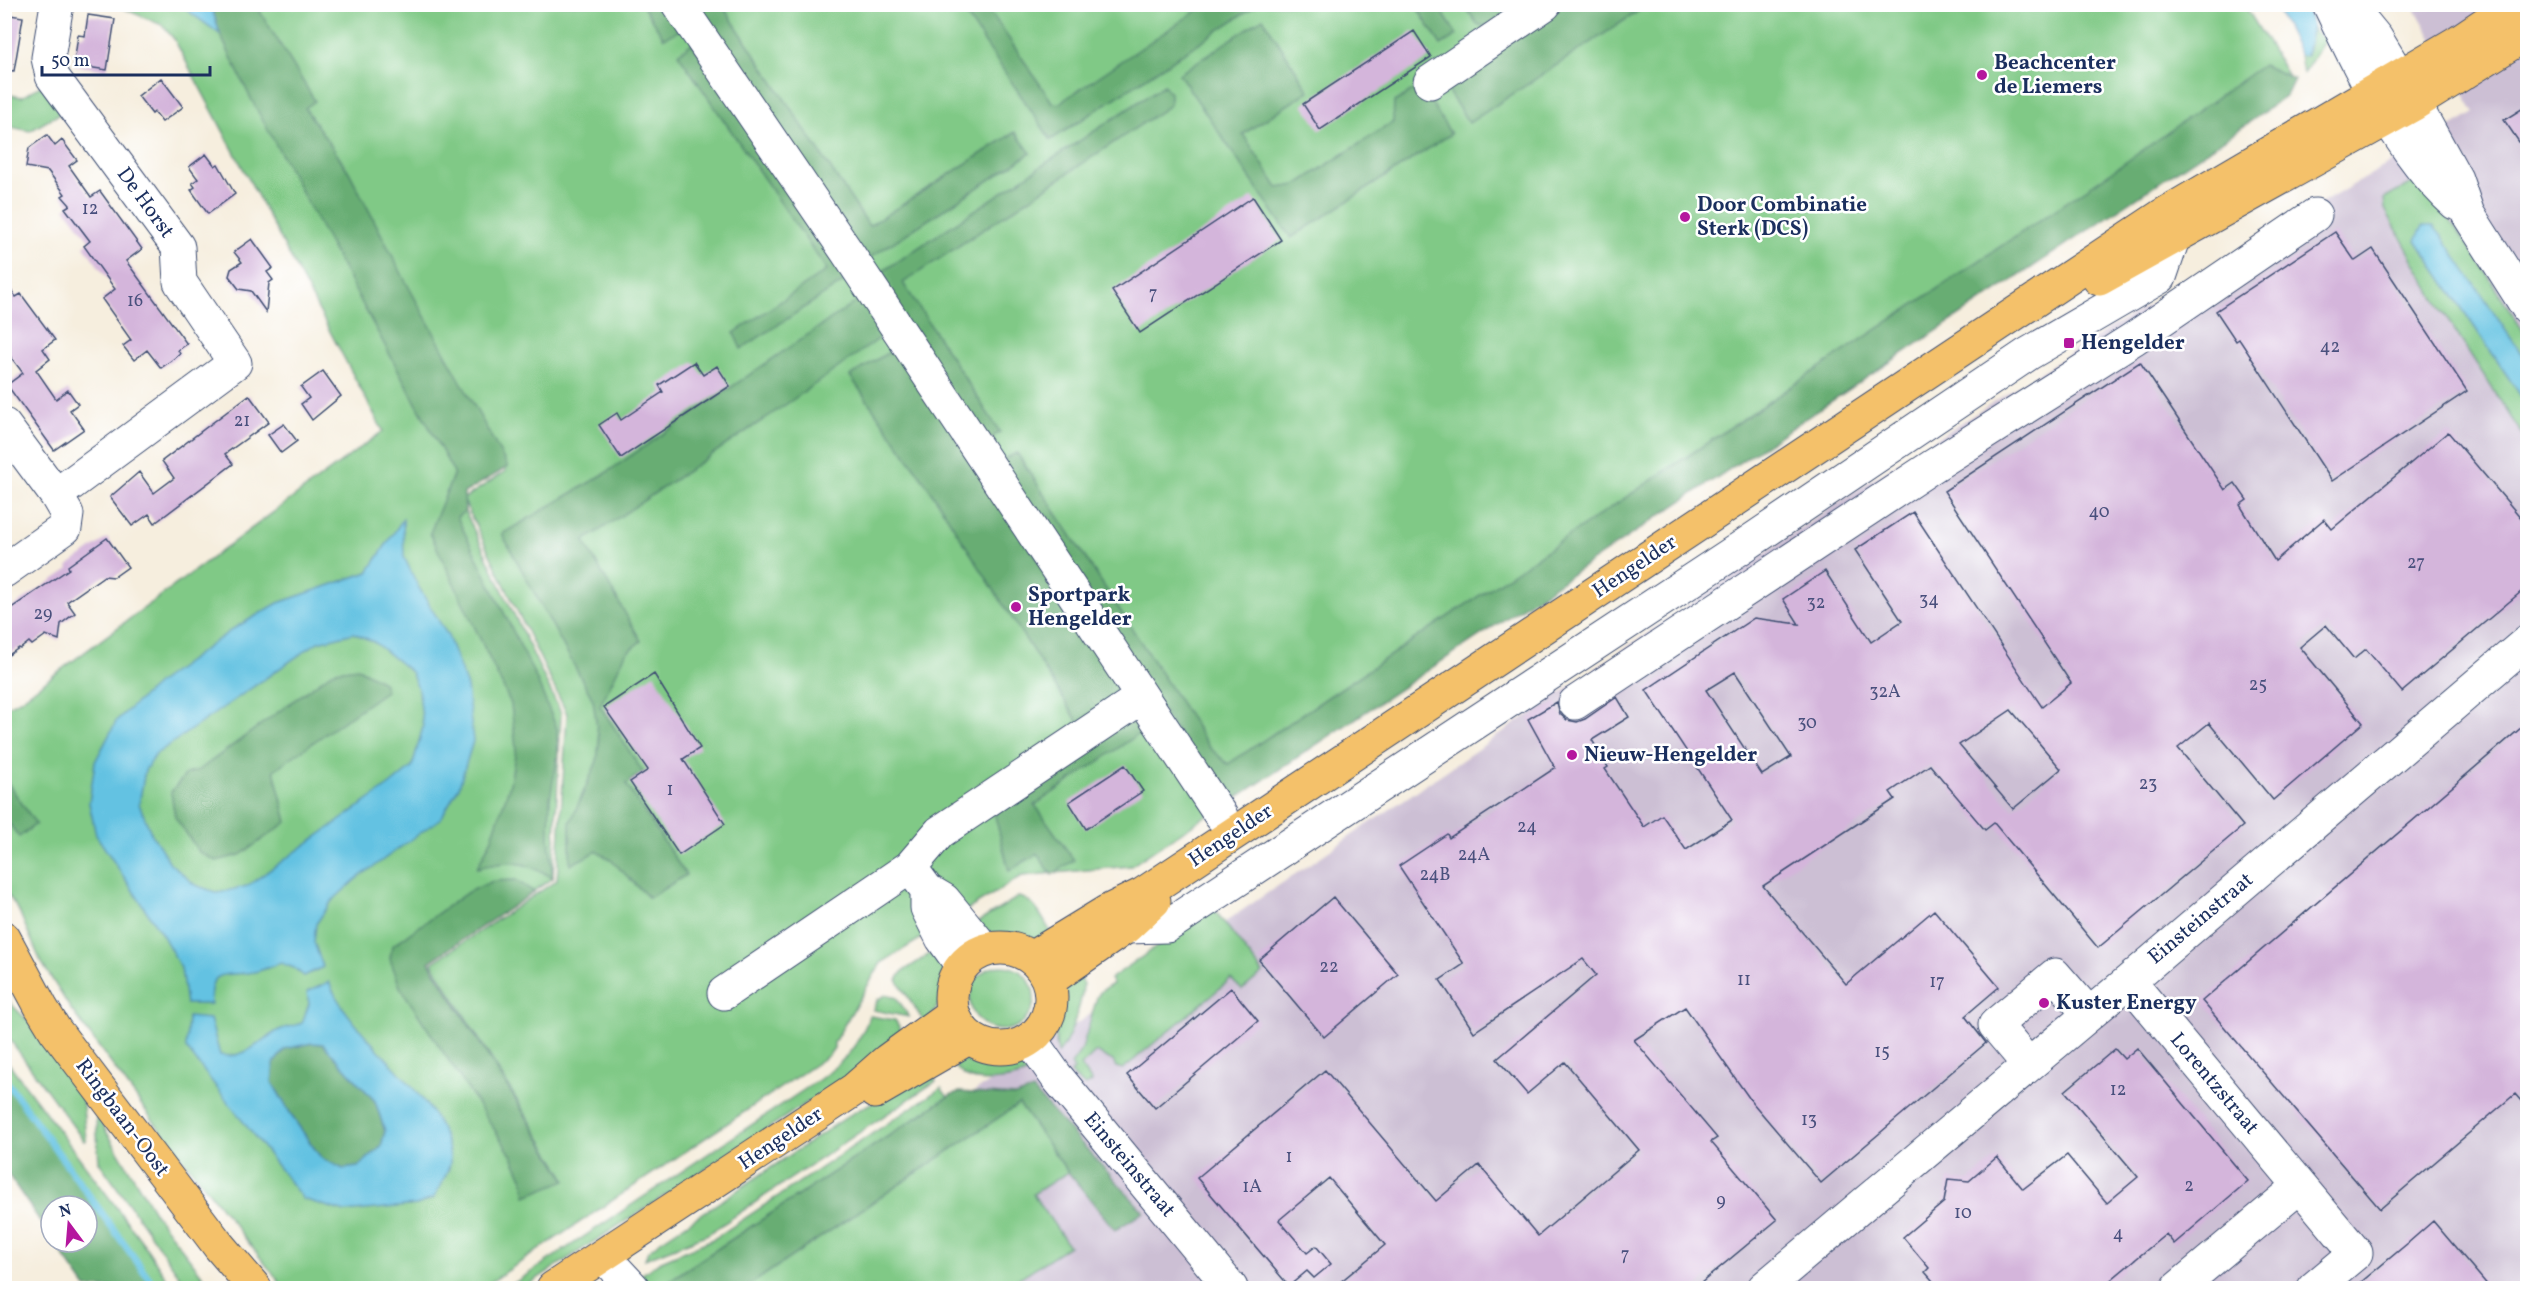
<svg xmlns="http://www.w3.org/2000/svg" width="2532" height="1293" viewBox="0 0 2532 1293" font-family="Vollkorn,serif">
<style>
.industrial{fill:#ccbfd4}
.green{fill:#80c986;stroke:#4e7c72;stroke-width:1.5;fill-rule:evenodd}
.forest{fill:#68ad73;stroke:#426e68;stroke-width:1.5}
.water{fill:#63c2e2;stroke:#3f78a0;stroke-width:1.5;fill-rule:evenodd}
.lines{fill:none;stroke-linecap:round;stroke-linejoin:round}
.stream{stroke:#63c2e2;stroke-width:7}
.building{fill:#d4b5db;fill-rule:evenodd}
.minor-casing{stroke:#3c4c71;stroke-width:35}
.major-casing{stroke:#3c4c71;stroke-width:35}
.minor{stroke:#fff;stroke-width:33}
.major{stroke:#f4c16a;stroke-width:33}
.poi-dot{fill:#b5179e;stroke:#fff;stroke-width:2}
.labels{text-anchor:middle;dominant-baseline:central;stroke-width:5;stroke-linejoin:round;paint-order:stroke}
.number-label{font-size:18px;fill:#49507d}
.poi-label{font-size:21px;font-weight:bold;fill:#1b2f5e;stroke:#fff;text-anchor:start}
.street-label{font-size:21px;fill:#1b2f5e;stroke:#fff}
</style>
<rect width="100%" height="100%" fill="#fff"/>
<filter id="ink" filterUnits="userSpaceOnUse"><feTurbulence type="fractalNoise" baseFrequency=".0167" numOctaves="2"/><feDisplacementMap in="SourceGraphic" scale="12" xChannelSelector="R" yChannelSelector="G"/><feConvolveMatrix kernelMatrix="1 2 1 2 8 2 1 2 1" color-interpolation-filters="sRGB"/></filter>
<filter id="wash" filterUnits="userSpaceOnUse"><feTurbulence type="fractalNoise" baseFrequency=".008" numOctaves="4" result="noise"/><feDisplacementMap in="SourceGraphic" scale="24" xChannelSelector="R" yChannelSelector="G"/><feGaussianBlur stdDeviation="1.35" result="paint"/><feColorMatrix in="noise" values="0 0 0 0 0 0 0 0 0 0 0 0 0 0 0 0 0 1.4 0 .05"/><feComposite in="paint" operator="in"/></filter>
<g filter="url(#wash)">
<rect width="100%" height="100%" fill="#f6eede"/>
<path class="industrial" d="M2413 5H2527L2528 1283 2521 1288H692L680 1274 1006 1072 1874 478 2110 328 2475 113Z"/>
<path class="green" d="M2244 4 2291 81 2284 94 1131 866 1022 876 881 963 834 1042V1048L829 1055 482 1288H284L155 1123 70 1008 40 960 18 909 5 891V707L20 700 383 431 174 39 162 25 115 5H180L220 34 244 83 236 5ZM275 140 506 471 463 499 567 714 557 880 432 963 566 1179 429 962 553 878 561 713 465 511 451 480 454 473Z
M2312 25 2315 32 2325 40 2303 74 2300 55H2307Z
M42 85 61 113 30 131 5 126 4 94 22 97Z
M2421 178 2484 269 2527 337V362L2433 226 2416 240 2527 405V442L2441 309 2385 209 2384 199Z
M1018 897C1035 898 1046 925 1054 938 1023 943 1002 940 975 924Z
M1213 908 1263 973 1242 990 1231 979 1123 1069 1116 1067 1113 1061 1096 1052 1081 1066 1092 1082 1085 1086 1070 1073 1074 1070 1071 1064 1082 1049 1097 997 1101 991 1113 984 1110 979Z
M942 946 946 967 939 1004 926 1025 897 980 902 972Z
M970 998a32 32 0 1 1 64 0a32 32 0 1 1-64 0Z
M1077 971C1080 975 1082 979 1083 984 1083 999 1069 1044 1058 1053 1051 1028 1062 992 1077 971Z
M886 995 897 998 909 1017 873 1010 878 999Z
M4 997 28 1021 82 1096 86 1140 84 1141 5 1033Z
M870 1016 895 1020 906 1038 523 1288H507L820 1079C846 1060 857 1047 870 1016Z
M969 1053 1010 1061 1030 1072C1014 1080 981 1085 965 1076 958 1072 954 1064 949 1058Z
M4 1057 143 1243 173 1288H156L5 1078Z
M929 1071 936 1081 708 1234 645 1259 648 1251 658 1243 853 1113Z
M941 1088 948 1097 658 1288H641L637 1278 659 1262 715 1238Z
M1019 1104 1068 1172 1033 1194 1069 1246 1004 1288H745Z
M96 1119H99L156 1215 212 1288H188L99 1162Z"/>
<path class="forest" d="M211 5H256L315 101 305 108 349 172 406 282 508 467 464 493 465 511 457 517 536 678 557 729 558 755 550 798 549 837 553 878C524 860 509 860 477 868L492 838 510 784 516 749 511 704 430 533 454 473 249 95 220 34Z
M642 5H665L682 29 664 38Z
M689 5H722L869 226 1015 132 1031 153 863 262Z
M959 5H986L1052 102 1058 104 1205 5H1257L1051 140Z
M1415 5H1438L1457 35 1441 45Z
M1464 5H1537L1503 28 1478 25Z
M1553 5H1648L1469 123 1444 86Z
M1263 18 1309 91 1243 134 1278 188 1296 185 1393 122 1394 102 1421 86 1451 134 1291 238 1179 74Z
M692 43 848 279 741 349 734 333 827 270 678 54Z
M2263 65 2294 79 2286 96 2247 124 1226 805 997 462 1017 453 1210 748 1228 764 2116 169Z
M1164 85 1170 93V105L903 283 1000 432 984 443 876 281 883 271Z
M863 297 887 333 791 401 584 541 641 641 626 653 600 706 643 772 626 784 686 875 649 898 611 860 597 851 570 865V823L597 761 599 742 593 700 502 534 604 474Z
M897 347 1149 727 1035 805 1074 860 1052 875 1037 854 1009 871 989 792 1082 728 927 485 850 376Z
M358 668 383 682 386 691 274 770 287 822 240 855 216 861 199 852 175 817 171 792 186 774 199 770 334 671Z
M5 779 36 824 19 837 5 818Z
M516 880 534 892 429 962 566 1180 526 1196 524 1182 512 1156 400 987 390 959 392 946 468 892 493 881Z
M312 1043 323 1044 375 1101 385 1131 381 1147 358 1167 343 1169 321 1158 293 1118 272 1082 274 1063 285 1049Z
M5 1078 156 1288H86L54 1242H87V1206H51V1237L5 1170Z
M1033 1090 1144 1212 1115 1230 1068 1172 1019 1104 745 1288H658L952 1094 960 1092 1015 1096Z"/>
<path class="water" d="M180 5H211L220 34Z
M2275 5H2305L2312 25 2306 55H2300Z
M2423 226H2433L2442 236 2527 362V405L2416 240Z
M403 519 404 557 419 588 448 636 467 687 473 741 459 787 441 818 355 880 331 902 316 924 314 942 323 967 304 976 294 968 281 963C272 966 263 970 254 972 228 977 207 966 211 1004H186L181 968 163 936 96 835 89 803 95 762 117 720 157 684 233 629 278 603 368 572ZM354 633 374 642 411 672 419 691 423 727 412 767 390 785 247 886 218 893 195 885 170 863 151 833 139 804 145 770 156 754 318 642Z
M329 982C352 1041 447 1098 450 1160 451 1171 438 1188 434 1198L417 1205 345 1212 303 1199 186 1048 188 1017 210 1019 220 1055C245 1060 259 1041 279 1030 286 1027 295 1026 302 1023L309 1004 307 992ZM312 1043 323 1044 375 1101 385 1131 381 1147 358 1167 343 1169 321 1158 293 1118 272 1082 274 1063 285 1049Z"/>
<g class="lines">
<path class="stream" d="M4 1078 156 1288"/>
</g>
<g id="blocks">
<path class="building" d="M4 14 23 17 14 71 4 70Z
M88 15 115 19 107 70 74 65 78 35 85 36Z
M1414 31 1431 57 1320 130 1303 104Z
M161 78 183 107 162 122 154 112 152 114 138 96Z
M2528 105V155L2504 120Z
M47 135 55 146 62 140 77 160 69 166 91 197 100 191 142 249 126 261 187 344 178 350 180 354 161 368 147 350 134 360 123 346 131 340 102 299 115 289 84 246 90 241 65 208 70 205 62 196 65 194 48 171 26 167 29 148Z
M206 154 215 166 218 164 235 194 208 214 191 190 195 187 192 183 198 179 189 167Z
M1253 197 1281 240 1140 333 1112 291Z
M2335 232 2355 261 2373 249 2467 391 2332 481 2239 339 2236 341 2216 311Z
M252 239 273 268 267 272 273 280 269 283 266 312 251 291 239 289 229 276 231 269 242 262 234 252Z
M4 281 16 297 21 294 55 340 43 349 50 359 36 370 56 399 68 390 78 404 70 410 84 429 54 450 7 385 23 373 4 348Z
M694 362 703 375 717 366 730 386 621 458 599 425 617 413 621 420 663 392 659 385Z
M2140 362 2225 490 2235 483 2247 500 2240 505 2275 561 2324 519 2332 529 2448 432 2528 526V586L2402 692 2366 649 2354 659 2326 625 2300 647 2363 723 2273 800 2209 723 2178 748 2243 826 2098 948 1994 823 1985 830 1930 765 1890 792 1895 799 1763 886 1846 984 1934 910 1999 987 1965 1016 1986 1043 1821 1183 1752 1102 1685 1007 1634 1040 1717 1138 1711 1142 1777 1220 1695 1288H1333L1385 1245 1329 1178 1279 1220 1307 1253 1316 1246 1331 1264 1314 1278 1307 1271 1289 1286 1197 1178 1325 1070 1436 1201 1479 1165 1538 1236 1639 1150 1565 1062 1527 1094 1497 1059 1596 975 1583 959 1474 1032 1440 980 1464 964 1399 866 1447 834 1449 838 1555 768 1528 719 1557 702 1560 714 1567 720 1577 722 1585 719 1617 697 1629 717 1592 740 1608 767 1605 769 1644 827 1662 815 1686 850 1732 820 1646 690 1754 618 1799 624 1783 599 1825 571 1871 642 1902 621 1855 550 1913 512 2042 707 2071 683 1944 491ZM1735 672 1791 757 1762 775 1706 690ZM2011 710 2061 769 2013 809 1959 745Z
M323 371 341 396 312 420 301 404 309 398 301 387Z
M249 395 269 422 225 454 233 464 155 523 149 514 132 526 110 497 139 472 154 493 174 478 162 461Z
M284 424 297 441 281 453 268 435Z
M107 538 128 567 114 577 104 576 67 602 75 613 61 624 59 640 46 635 32 645 29 642 20 649 19 648 4 658V613L69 569 68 566Z
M654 674 700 748 683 759 725 824 679 855 630 782 648 770 604 707Z
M2528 722V1109L2515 1094 2380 1209 2202 1001Z
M1125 765 1143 791 1086 829 1069 802Z
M1333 897 1398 974 1324 1037 1259 960Z
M1231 988 1258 1021 1155 1108 1127 1075Z
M2137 1048 2248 1181 2174 1244 2166 1234 2101 1288H1939L1925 1272 1929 1268 1903 1237 1944 1202 1948 1179 1969 1181 1997 1157 2023 1189 2067 1155 2107 1203 2138 1177 2065 1091 2115 1049 2124 1059Z
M2433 1221 2490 1288H2354L2408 1243Z"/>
</g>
</g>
<g filter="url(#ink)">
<use href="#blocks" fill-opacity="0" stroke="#3c4c71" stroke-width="1.5"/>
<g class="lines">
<g class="minor-casing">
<path id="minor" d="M678 4 847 252 1221 816
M2329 4C2361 72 2400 153 2455 203
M2348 4 2376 38 2399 76 2456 179 2468 214 2528 308
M1430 82 1545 4
M4 425 56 495 67 514 65 528 4 571
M56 495 235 363 180 282 178 247 52 76 48 58 57 4
M1575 703 1933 466 2133 339 2315 215
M910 867 927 890 944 900 985 950
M927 890V908L942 938 962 966
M1126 927 1167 926 1736 551 2028 354 2160 277 2173 239
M2129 981 2356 1253 2314 1288
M724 993 910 867 940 832 1142 697
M1030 1039 1056 1076 1231 1288
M2029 1065 1995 1025 2055 975 2089 1014
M604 1257 633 1288
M1764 1288 2129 981 2528 641
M2178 1288 2300 1186"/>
</g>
<g class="major-casing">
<path id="major" d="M2099 279 2414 104 2528 33
M4 938 41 1007 55 1030 219 1246 255 1288
M951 998a50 50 0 1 1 100 0a50 50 0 1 1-100 0Z
M1031 958 1108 911 1143 894 2163 215 2456 43 2514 4
M1048 981 1126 927 1154 901
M875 1092 970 1037
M553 1288 855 1089 888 1060 953 1013"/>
</g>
<use href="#minor" class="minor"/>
<use href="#major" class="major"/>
</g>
</g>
<g class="poi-dot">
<circle cx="1982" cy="75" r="6"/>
<circle cx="1685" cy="217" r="6"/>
<rect x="2063" y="337" width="12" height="12" rx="3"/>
<circle cx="1016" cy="607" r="6"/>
<circle cx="1572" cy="755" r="6"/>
<circle cx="2044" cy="1003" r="6"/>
</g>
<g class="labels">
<g class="number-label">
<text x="90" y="209">12</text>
<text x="1153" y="294">7</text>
<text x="135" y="301">16</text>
<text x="2330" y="347">42</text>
<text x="242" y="421">21</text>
<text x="2099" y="512">40</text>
<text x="2416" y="563">27</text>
<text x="1929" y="600">34</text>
<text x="1816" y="603">32</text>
<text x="43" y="614">29</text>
<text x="2258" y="685">25</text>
<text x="1885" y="692">32A</text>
<text x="1807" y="723">30</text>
<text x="2148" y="784">23</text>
<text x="670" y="790">1</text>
<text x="1527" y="827">24</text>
<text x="1474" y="855">24A</text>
<text x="1435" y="875">24B</text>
<text x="1329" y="967">22</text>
<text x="1744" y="980">11</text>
<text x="1937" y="982">17</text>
<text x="1882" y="1052">15</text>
<text x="2118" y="1090">12</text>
<text x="1809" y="1120">13</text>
<text x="1289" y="1157">1</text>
<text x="2189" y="1186">2</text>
<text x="1252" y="1187">1A</text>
<text x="1721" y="1201">9</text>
<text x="1963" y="1213">10</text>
<text x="2118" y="1234">4</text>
<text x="1625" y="1255">7</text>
</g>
<g class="poi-label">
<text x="1994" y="63">Beachcenter<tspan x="1994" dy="24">de Liemers</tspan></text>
<text x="1697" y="205">Door Combinatie<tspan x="1697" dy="24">Sterk (DCS)</tspan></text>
<text x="2081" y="343">Hengelder</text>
<text x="1028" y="595">Sportpark<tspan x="1028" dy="24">Hengelder</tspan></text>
<text x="1584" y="755">Nieuw-Hengelder</text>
<text x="2056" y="1003">Kuster Energy</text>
</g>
<g class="street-label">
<text transform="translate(145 203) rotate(54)">De Horst</text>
<text transform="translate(1635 567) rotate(-34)">Hengelder</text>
<text transform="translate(1231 836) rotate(-34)">Hengelder</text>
<text transform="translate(2201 919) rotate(-40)">Einsteinstraat</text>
<text transform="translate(2214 1084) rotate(50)">Lorentzstraat</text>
<text transform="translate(122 1118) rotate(53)">Ringbaan-Oost</text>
<text transform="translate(781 1139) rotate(-34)">Hengelder</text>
<text transform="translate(1129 1165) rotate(50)">Einsteinstraat</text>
</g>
</g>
<rect width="2532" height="1293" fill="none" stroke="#fff" stroke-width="24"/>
<g transform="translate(69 1224) rotate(344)"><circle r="28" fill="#ffffff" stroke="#a4acbf" stroke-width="1.5"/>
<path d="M0-4.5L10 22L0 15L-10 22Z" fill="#b5179e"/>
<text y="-9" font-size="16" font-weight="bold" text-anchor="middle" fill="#1b2f5e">N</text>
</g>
<path d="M42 66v9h168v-9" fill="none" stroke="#1b2f5e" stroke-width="3"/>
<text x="51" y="66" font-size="18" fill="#1b2f5e" stroke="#ffffff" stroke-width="4.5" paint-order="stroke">50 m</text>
</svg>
